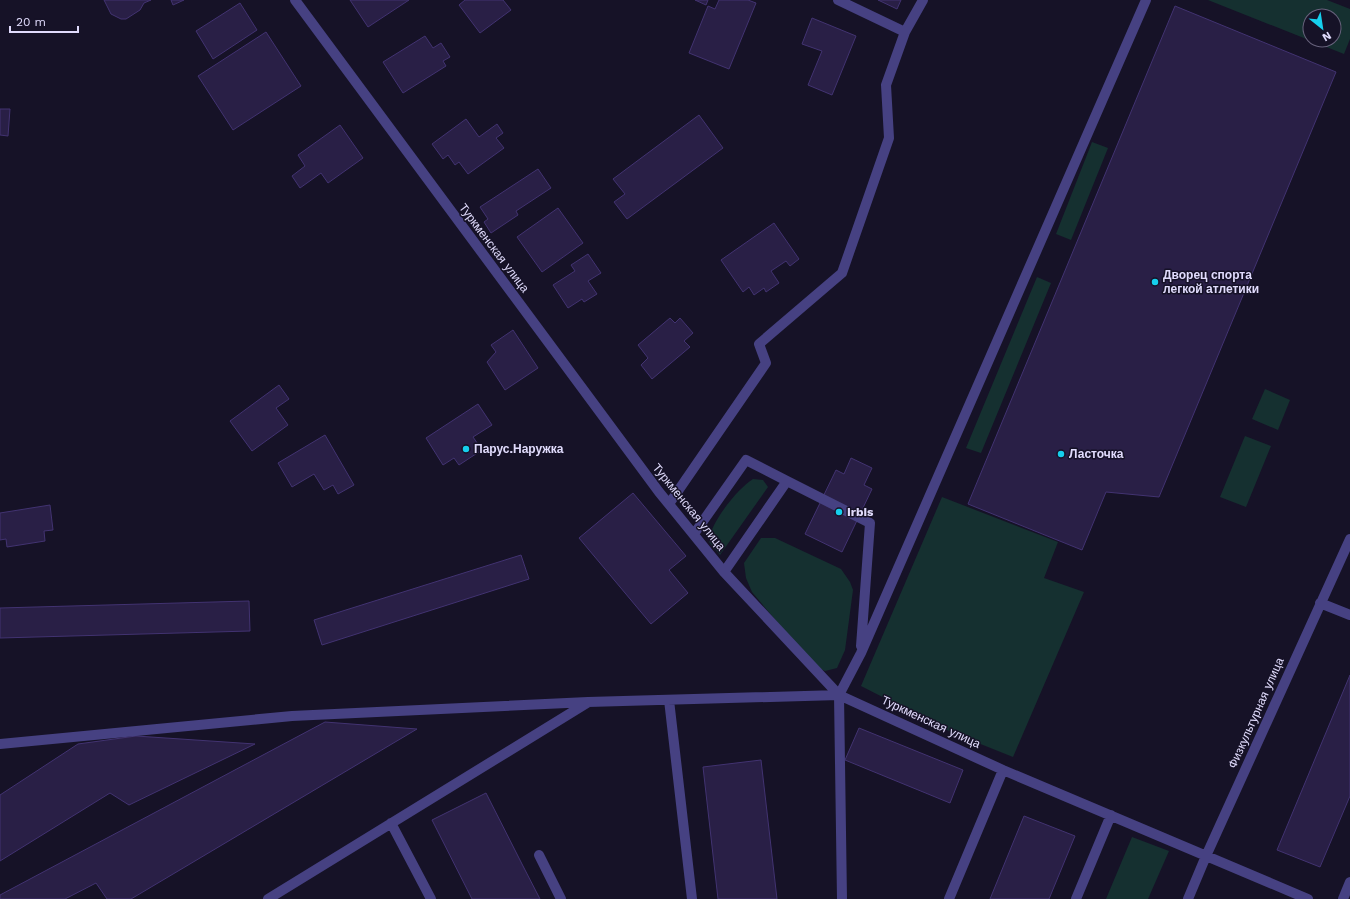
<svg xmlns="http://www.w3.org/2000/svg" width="1350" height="899" viewBox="0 0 1350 899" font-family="'Work Sans',sans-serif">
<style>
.green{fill:#153030;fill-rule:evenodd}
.building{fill:#291f46;stroke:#423371}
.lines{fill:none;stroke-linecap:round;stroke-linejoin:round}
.minor{stroke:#464182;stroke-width:10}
.poi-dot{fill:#16cfed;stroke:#161227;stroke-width:1.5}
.labels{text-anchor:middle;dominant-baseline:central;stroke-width:3;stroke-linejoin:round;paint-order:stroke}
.street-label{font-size:12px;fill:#e0dbfc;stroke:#161227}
.poi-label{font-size:12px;font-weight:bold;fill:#e0dbfc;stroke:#161227;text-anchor:start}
</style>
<rect width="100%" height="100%" fill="#161227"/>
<path class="green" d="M1208 0H1327L1350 9V39L1344 54ZM1310 16H1334V40H1310Z
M1092 142 1108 148 1071 240 1056 234Z
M1037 277 1051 283 981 453 966 448Z
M1265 389 1290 400 1278 430 1252 419Z
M1245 436 1271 446 1246 507 1220 497Z
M753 479 763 480 768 487 720 555 709 542C709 524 738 488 753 479Z
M942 497 1058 542 1044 578 1084 592 1013 757 953 733 861 686Z
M761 538H775L841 569 850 582 853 590 845 650 837 668 825 671 814 666 752 592 746 578 744 563Z
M1132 837 1169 851 1148 899H1106Z"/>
<path class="building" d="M104 0H151L144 3 140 10 126 19H121L111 14Z
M171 0H184L173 5Z
M350 0H409L368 27Z
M465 0H503L511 10 480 33 459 5Z
M695 0H708L706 5Z
M719 0H748L756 3 729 69 689 53 708 6 715 9Z
M878 0H901L897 9Z
M240 3 257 30 213 59 196 31Z
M1175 6 1336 72 1159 497 1106 492 1082 550 968 504Z
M812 18 856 36 832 95 808 85 822 51 802 44Z
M266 32 301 86 233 130 198 76Z
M425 36 433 48 441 43 450 57 443 61 446 66 403 93 383 62Z
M0 109H10L8 136 0 135Z
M699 115 723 148 627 219 614 202 625 194 613 179Z
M466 119 479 137 497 124 503 133 496 138 504 148 468 174 459 162 455 165 448 155 443 159 432 144Z
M340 125 363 158 328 183 321 173 300 188 292 176 305 166 298 155Z
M538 169 551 188 516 211 518 215 491 233 484 222 488 219 480 207Z
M558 208 583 243 542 272 517 237Z
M774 223 799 259 790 266 786 261 771 271 779 283 766 292 764 288 754 295 749 287 743 292 721 260Z
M588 254 601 273 588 281 597 294 584 302 582 299 568 308 553 285 575 271 571 265Z
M670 318 675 323 680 318 693 333 684 341 690 347 652 379 641 365 648 358 638 345Z
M513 330 538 368 505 390 487 362 496 352 491 345Z
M279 385 289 399 276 408 288 425 252 451 230 421Z
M478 404 492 425 473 437 482 450 459 465 454 458 443 465 426 438Z
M325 435 354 485 338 494 333 485 324 490 314 474 292 487 278 463Z
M851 458 872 468 864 485 872 489 842 552 805 534 836 470 844 474Z
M633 493 686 556 669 570 688 593 651 624 579 538Z
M50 505 53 530 44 531 45 541 7 547 6 539 0 540V513Z
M521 555 529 579 322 645 314 620Z
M249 601 250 631 0 638V608Z
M1350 675V796L1320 867 1277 850Z
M325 722 417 729 131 899H107L96 883 65 899H0V895Z
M859 728 963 770 950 803 845 760Z
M136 736 255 744 129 805 110 793 0 861V795L78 744Z
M761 760 777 899H718L703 767Z
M486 793 523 866 540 899H472L432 820Z
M1024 816 1075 836 1049 899H990Z"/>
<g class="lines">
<path class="minor" d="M295 0 659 492 724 572 839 695 1003 770 1308 899
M838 0 905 32
M669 504 766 363 759 344 842 273 889 138 886 85 905 32 923 0
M694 534 746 460 787 481
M724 572 787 481 870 523 861 646
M1320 603 1350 615
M669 700 692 899
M0 744 292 716 588 702 839 695
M391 823 431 899
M539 855 561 899
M268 899 587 703
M842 899 839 695 861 653 1146 0
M949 899 1003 770
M1076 899 1111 815
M1188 899 1206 856 1350 539
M1343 899 1350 882"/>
</g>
<g class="poi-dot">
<circle cx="1155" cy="282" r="4"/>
<circle cx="466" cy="449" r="4"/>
<circle cx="1061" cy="454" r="4"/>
<circle cx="839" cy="512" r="4"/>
</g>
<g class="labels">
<g class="street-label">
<text transform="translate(494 248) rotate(53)">Туркменская улица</text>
<text transform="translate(689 507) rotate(51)">Туркменская улица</text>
<text transform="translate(1256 713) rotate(-66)">Физкультурная улица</text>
<text transform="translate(931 722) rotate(25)">Туркменская улица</text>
</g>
<g class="poi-label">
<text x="1163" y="275">Дворец спорта<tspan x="1163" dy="14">легкой атлетики</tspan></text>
<text x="474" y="449">Парус.Наружка</text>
<text x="1069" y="454">Ласточка</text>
<text x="847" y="512">Irbis</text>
</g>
</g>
<g transform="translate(1322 28) rotate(150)"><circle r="19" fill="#161227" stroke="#67627c"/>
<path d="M0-3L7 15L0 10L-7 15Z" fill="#16cfed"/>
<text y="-6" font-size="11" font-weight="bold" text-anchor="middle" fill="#e0dbfc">N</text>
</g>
<path d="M10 26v6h68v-6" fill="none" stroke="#e0dbfc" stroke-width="2"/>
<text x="16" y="26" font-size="12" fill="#e0dbfc" stroke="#161227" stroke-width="3" paint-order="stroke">20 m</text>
</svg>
